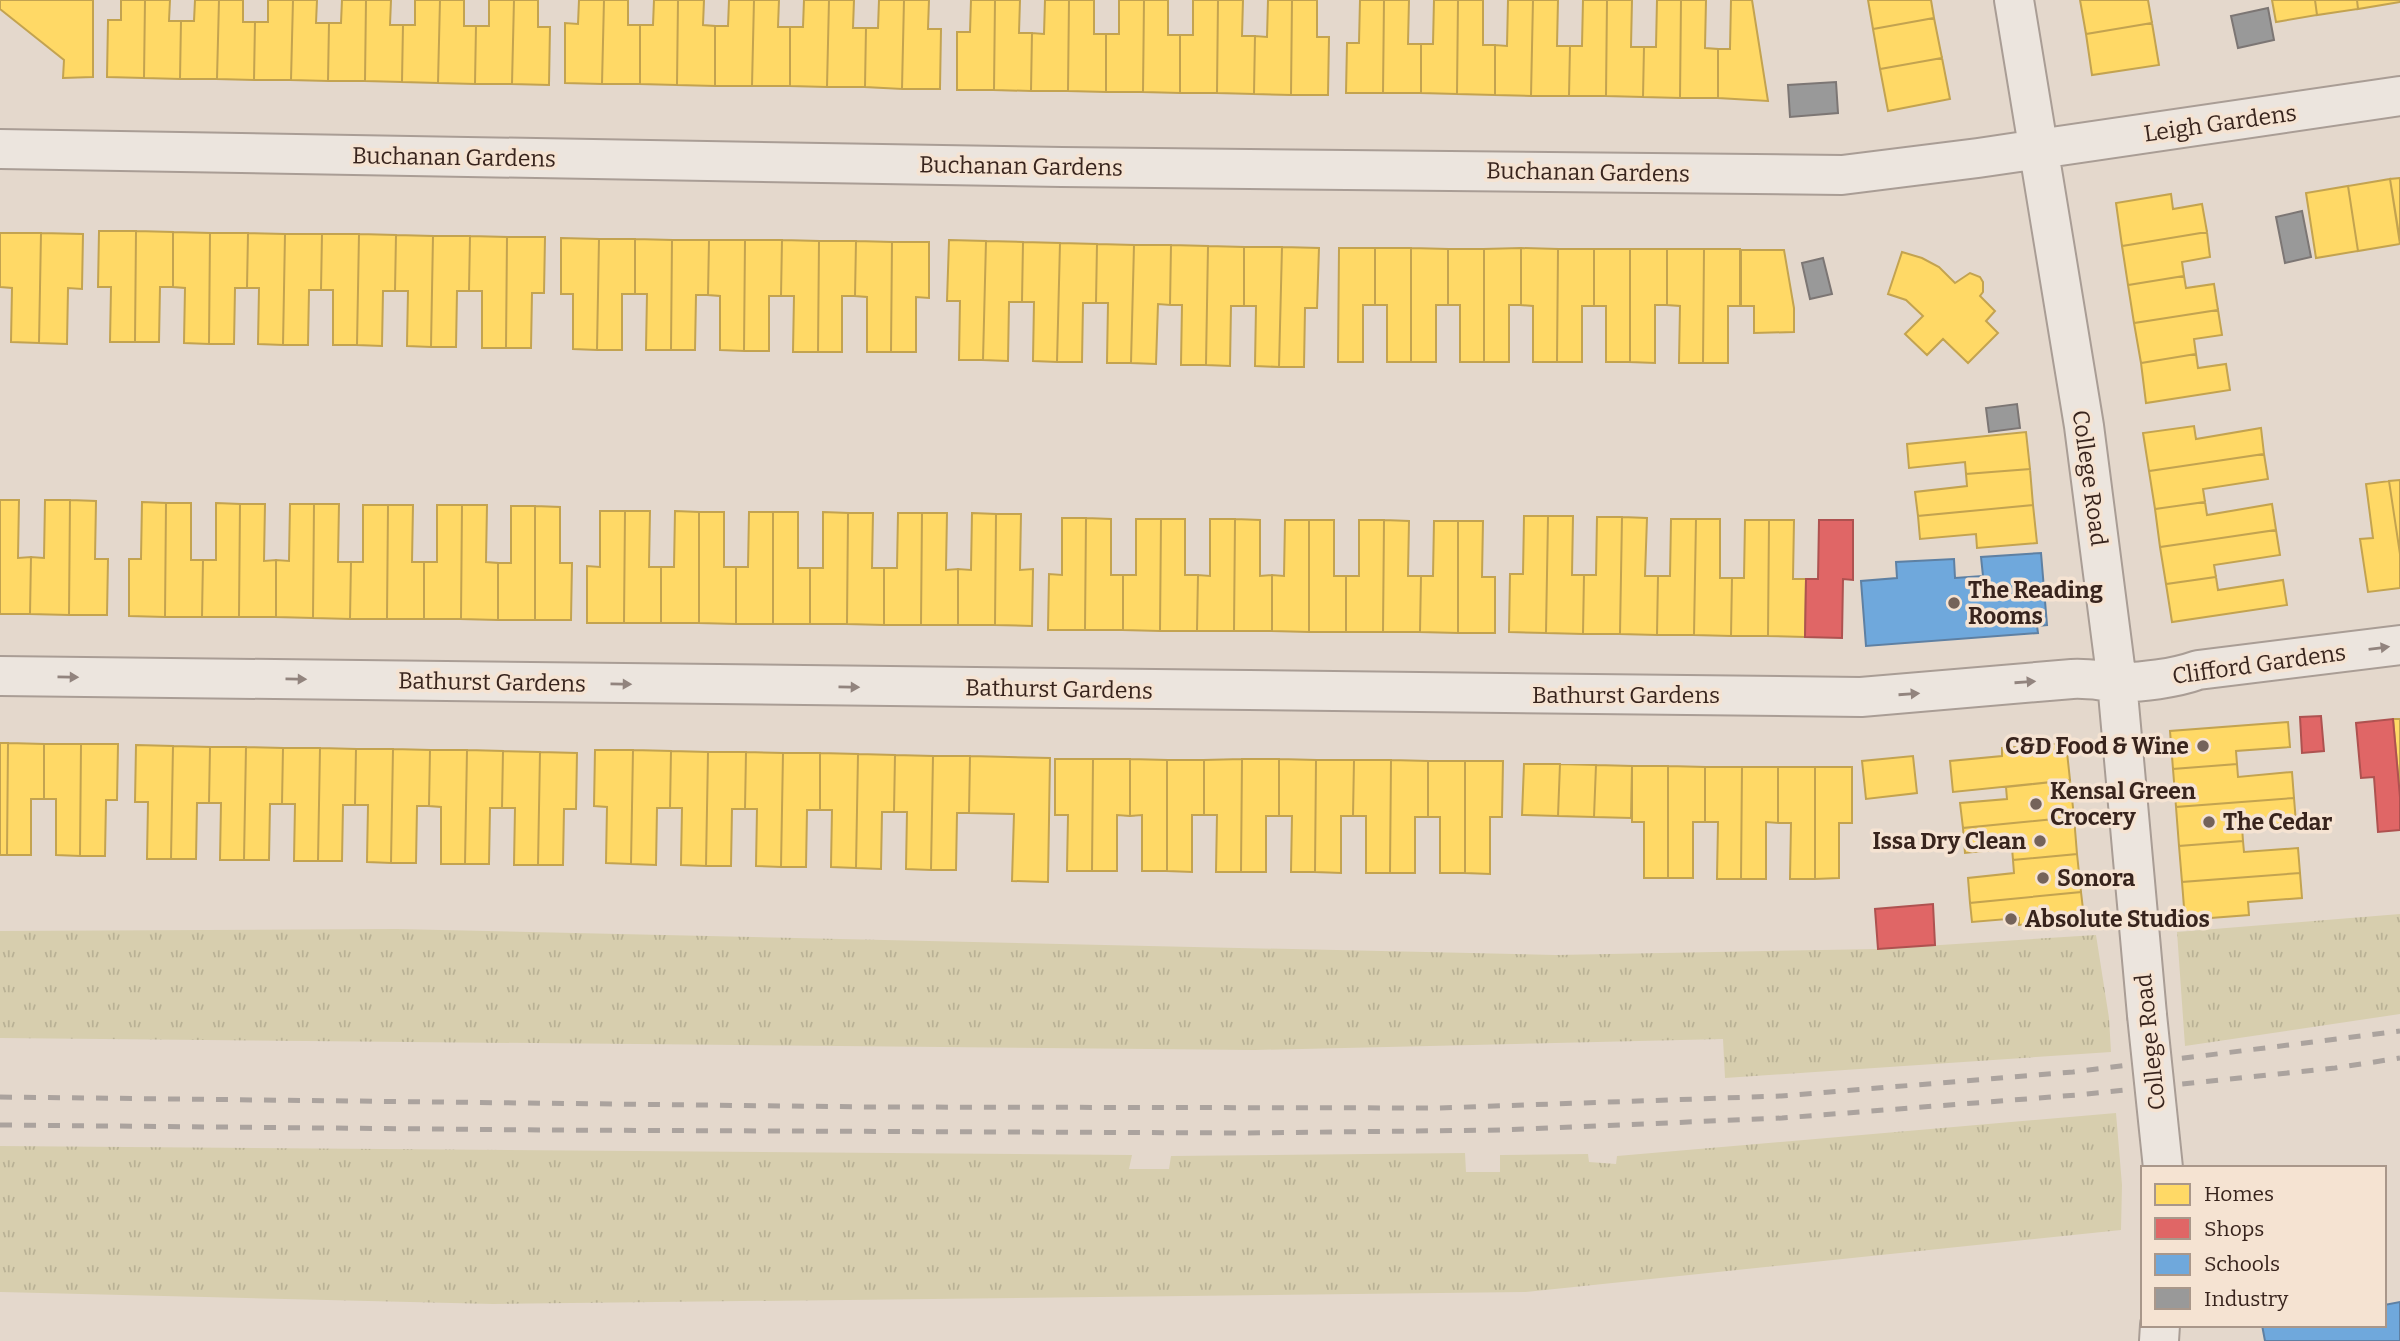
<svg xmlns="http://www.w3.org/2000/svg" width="2400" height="1341" viewBox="0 0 2400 1341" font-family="Bitter,serif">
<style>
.grass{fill:url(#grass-tufts)}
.homes{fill:#ffd966;stroke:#c3a350;stroke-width:2}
.shops{fill:#e06666;stroke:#ae5250;stroke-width:2}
.schools{fill:#6fa8dc;stroke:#5e80a3;stroke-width:2}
.industry{fill:#999;stroke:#7c7674;stroke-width:2}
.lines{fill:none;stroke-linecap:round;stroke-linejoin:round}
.minor-casing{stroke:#a99d95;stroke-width:42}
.minor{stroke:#ece5de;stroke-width:38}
.rail{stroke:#aba39e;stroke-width:5;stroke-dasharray:12 12;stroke-linecap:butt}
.minor-bridge-casing{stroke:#a99d95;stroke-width:42;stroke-linecap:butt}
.minor-bridge{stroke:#ece5de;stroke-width:38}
.oneway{fill:#92847e}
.poi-dot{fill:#74635a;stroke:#f5e3d2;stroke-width:2.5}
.labels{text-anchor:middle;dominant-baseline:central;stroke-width:7;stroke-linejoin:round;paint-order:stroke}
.street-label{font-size:23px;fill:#38241d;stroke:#f5e3d2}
.poi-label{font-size:23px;font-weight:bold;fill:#38241d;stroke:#f5e3d2;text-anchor:start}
</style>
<defs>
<pattern id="grass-tufts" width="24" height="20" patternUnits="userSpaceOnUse" patternTransform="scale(1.75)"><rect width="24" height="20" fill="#d7ceae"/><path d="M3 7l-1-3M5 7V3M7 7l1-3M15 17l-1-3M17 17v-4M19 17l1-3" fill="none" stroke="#b9b195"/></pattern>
</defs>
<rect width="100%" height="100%" fill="#e4d8cc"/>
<path class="grass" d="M2400 914V1014L2185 1046 2177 932Z
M397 929 1556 955 1878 949 2096 935 2109 1018 2111 1052 1725 1078 1723 1039 1255 1050 0 1038V931Z
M2116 1113 2122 1185 2121 1230 1526 1292 493 1304 0 1292V1146L1132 1155 1129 1169H1169L1171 1156 1465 1153 1466 1172H1500V1155L1588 1154 1589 1162 1616 1164 1617 1156Z"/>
<path class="homes" d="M0 0H93V77L63 78 64 60 0 9Z
M121 0H145L144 78 107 77 108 20H121Z
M145 0H170L169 21H181L180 79 144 78Z
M195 0H219L217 79H180L181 21H194Z
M219 0H243V22H255L254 80 217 79Z
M268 0H293L291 80H254L255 22H268Z
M293 0H317L316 23H329L328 81 291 80Z
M342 0H366L365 81H328L329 23H341Z
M366 0H391L390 25H403L402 82 365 81Z
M415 0H440L438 83 402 82 403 25H415Z
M440 0H464V26H476L475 84 438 83Z
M489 0H514L512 84H475L476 26H489Z
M514 0H538V27H550L549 85 512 84Z
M579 0H604L602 84 565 83V23L578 24Z
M604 0H628V25H640V84H602Z
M654 0H678L677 85 640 84V25H653Z
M678 0H704L703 25 715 26V86L677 85Z
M729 0H754L752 86H715V26H728Z
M754 0H779L778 27H790V86H752Z
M804 0H829L827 87 790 86V27H803Z
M829 0H854L853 28H866L865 87H827Z
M879 0H904L902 89 865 87 866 28H878Z
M904 0H929L928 29H941L940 89H902Z
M971 0H995L994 90H957V32H970Z
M995 0H1020L1019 33H1032L1031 91 994 90Z
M1045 0H1069L1068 91H1031L1032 33 1044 34Z
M1069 0H1094V34H1106V92L1068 91Z
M1119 0H1144L1143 92H1106V34H1119Z
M1144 0H1168V35H1180V93L1143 92Z
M1193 0H1218L1217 93H1180V35H1193Z
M1218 0H1243L1242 36H1255L1254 94 1217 93Z
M1268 0H1292L1291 95 1254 94 1255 36 1267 37Z
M1292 0H1317V37H1329L1328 95H1291Z
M1360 0H1384L1383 93H1346L1347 43H1359Z
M1384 0H1409L1408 44H1421V93H1383Z
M1434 0H1458L1457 94 1421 93V44H1433Z
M1458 0H1483V45H1495V95L1457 94Z
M1508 0H1533L1531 96 1495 95V45L1507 46Z
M1533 0H1558L1557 46H1570L1569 96H1531Z
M1583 0H1607L1606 96H1569L1570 46H1582Z
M1607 0H1632L1631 47H1644L1643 97 1606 96Z
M1657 0H1681L1680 98 1643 97 1644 47H1656Z
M1681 0H1706L1705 48 1718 49V98H1680Z
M1731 0H1752L1768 101 1718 98V49H1730Z
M1868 0H1931L1934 18 1873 29Z
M2080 0H2148L2152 23 2086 34Z
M2272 0H2315L2317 15 2276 22Z
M2315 0H2357L2358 9 2317 15Z
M2357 0H2400V2L2358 9Z
M1934 18 1942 58 1880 69 1873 29Z
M2152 23 2159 65 2092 75 2086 34Z
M1942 58 1950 99 1888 111 1880 69Z
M2400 178V241L2390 179Z
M2390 179 2400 244 2358 251 2348 186Z
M2348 186 2358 251 2316 258 2306 193Z
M2171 194 2173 209 2202 204 2207 232 2122 246 2116 203Z
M99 231H136L135 342H110L111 287H98Z
M136 231 173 232V287H160L159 342H135Z
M173 232 210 233 209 344 184 343 185 288 173 287Z
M2207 232 2210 257 2182 262 2184 276 2128 285 2122 246Z
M0 233H41L39 343 11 342 12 288 0 287Z
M41 233 83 234 82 289 68 288 67 344 39 343Z
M210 233H248L247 288H235L234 344H209Z
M248 233 285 234 283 345 258 344 259 288H247Z
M285 234H322L321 290H309L308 345H283Z
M322 234H359L357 345H333V290H321Z
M359 234 396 235 395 291H383L382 346 357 345Z
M396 235 433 236 431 347 407 346 408 291H395Z
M433 236H470L469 291H457L456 347H431Z
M470 236 507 237 506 348H482V291H469Z
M507 237H545L544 293H532L531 348H506Z
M561 238 599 239 597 350 573 349V294H561Z
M599 239H635V294H622V350H597Z
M635 239 672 240 671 350H646L647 294H635Z
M672 240H709L708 295H696L695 350H671Z
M709 240H745L744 351 720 350V296L708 295Z
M745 240H782L781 296H769V351H744Z
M782 240 819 241 818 352H793L794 296H781Z
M949 240 986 241 983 360H959L960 301H947Z
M819 241H856L855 296H842V352H818Z
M856 241 892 242 891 352H867V297L855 296Z
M986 241 1023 242 1022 302H1009L1008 361 983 360Z
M892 242H929V298L916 297V352H891Z
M1023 242 1060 243 1057 362 1033 361 1034 302H1022Z
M1060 243 1097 244 1096 303H1083L1082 362H1057Z
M1097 244 1134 245 1131 363H1107L1108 303H1096Z
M1134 245H1171L1170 305 1158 304 1156 364 1131 363Z
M1171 245 1208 246 1206 365H1181L1182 305H1170Z
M1208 246 1244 247V306H1231L1230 366 1206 365Z
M1244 247H1282L1279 367 1255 366 1256 306H1244Z
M1282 247 1319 248 1317 308H1305L1304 367H1279Z
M1339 248H1375V305H1363V362H1338Z
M1375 248H1411V362H1387V305H1375Z
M1411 248 1448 249V305H1436V362H1411Z
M1521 248V305H1509V362H1484V249Z
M1521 248 1558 249 1557 362H1533V306L1521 305Z
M1448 249H1484V362H1460V305H1448Z
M1558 249H1594V306H1582V362H1557Z
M1594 249H1630V362H1606V306H1594Z
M1630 249H1667V305H1655V363L1630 362Z
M1667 249H1704L1703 363H1679L1680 306 1667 305Z
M1704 249H1740V306H1728V363H1703Z
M1741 250H1784L1794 308V332L1754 333V306H1741Z
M1902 252 1922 258 1939 267 1955 283 1970 273 1980 277 1983 282V292L1980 296 1995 311 1986 321 1998 333 1968 363 1943 339 1927 355 1905 334 1923 316 1906 300 1888 294Z
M2184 276 2186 288 2214 284 2218 310 2134 323 2128 285Z
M2218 310 2222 335 2194 339 2196 354 2141 363 2134 323Z
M2196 354 2198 368 2226 364 2230 390 2146 403 2141 363Z
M2194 426 2196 439 2261 428 2264 454 2149 471 2143 433Z
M2026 432 2030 469 1966 474 1965 462 1909 468 1907 444Z
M2264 454 2268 479 2203 489 2205 502 2155 509 2149 471Z
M2030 469 2033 505 1918 516 1915 492 1967 486 1966 474Z
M2400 480V554L2389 481Z
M2389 481 2400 554V588L2368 592 2360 539 2373 538 2366 484Z
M0 500H19L18 558 31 557 30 614H0Z
M45 500H70L69 615 30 614 31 557 44 558Z
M70 500 96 501 95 559H108L107 615H69Z
M142 502 166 503 165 617 129 616V559H141Z
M2205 502 2207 515 2272 504 2276 530 2160 547 2155 509Z
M166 503H191V560H203L202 617H165Z
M216 503 240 504 239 617H202L203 560H216Z
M240 504H265L264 561 276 560V617H239Z
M290 504H314L313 618 276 617V560L289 561Z
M314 504H339L338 562H351L350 619 313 618Z
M363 505H388L387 619H350L351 562H363Z
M388 505H413L412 562H424V619H387Z
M437 505H462L461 619H424V562H437Z
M462 505H487L486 562 498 563V620L461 619Z
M2033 505 2037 543 1977 548 1976 534 1920 539 1918 516Z
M511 506H535V620H498V563H511Z
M535 506 560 507V563H572L571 620H535Z
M600 511H625L624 623H587V566L600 567Z
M625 511H650L649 567H661V623H624Z
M675 511 699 512V623H661V567H674Z
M699 512H724V567H736V624L699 623Z
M749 512H773V624H736V567H748Z
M773 512H798V568H810V624H773Z
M823 512 848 513 847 624H810V568H823Z
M848 513H873L872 568H884V625L847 624Z
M898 513H922L921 625H884V568H897Z
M922 513H947L946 570 958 569V625H921Z
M972 513 996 514 995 625H958V569L971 570Z
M996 514H1021L1020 570 1033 569 1032 626 995 625Z
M1524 516H1548L1546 633 1509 632 1510 574H1523Z
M1548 516H1573L1572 575H1584L1583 634 1546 633Z
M1597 517H1622L1620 634H1583L1584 575H1596Z
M1622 517 1647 518 1645 576H1658L1657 635 1620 634Z
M1062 518H1086L1085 630H1048L1049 574 1062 575Z
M1086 518 1111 519V575H1123V630H1085Z
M1136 519H1161L1160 631 1123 630V575H1136Z
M1161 519H1185V575H1198L1197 631H1160Z
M1210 519H1235L1234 631H1197L1198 575 1210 576Z
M1235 519 1260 520V576L1272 575V631H1234Z
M1671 519H1696L1694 635H1657L1658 576H1670Z
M1696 519H1720V578H1732L1731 636 1694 635Z
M1285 520H1309V632L1272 631V575L1284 576Z
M1309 520H1334V576H1346V632H1309Z
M1359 520H1384L1383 632H1346V576H1359Z
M1384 520 1409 521 1408 576H1421L1420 632H1383Z
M1745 520H1769L1768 636H1731L1732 578H1744Z
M1769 520H1794L1793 579H1806L1805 637 1768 636Z
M1434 521H1458V633L1420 632 1421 576H1433Z
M1458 521H1483L1482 577H1495V633H1458Z
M2276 530 2280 555 2214 565 2216 577 2166 584 2160 547Z
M2216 577 2218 590 2283 580 2287 605 2172 622 2166 584Z
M2393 719H2400V797L2398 774Z
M2288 722 2290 747 2236 751 2237 764 2173 769 2170 731Z
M0 743H8L7 855H0Z
M8 743 44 744V799H31V855H7Z
M2066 743 2070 780 1953 792 1950 761 2002 756V748Z
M44 744H81L80 856 56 855V799H44Z
M81 744H118L117 800H106L105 856H80Z
M136 745 173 746 171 859H147L148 802H135Z
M173 746 210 747 209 803H197L196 859H171Z
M210 747H246L244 860H220L221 803H209Z
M246 747 283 748 282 804H270L269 860H244Z
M283 748H320L318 861H294L295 804H282Z
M320 748 356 749 355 805H343L342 861H318Z
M356 749H393L391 863 367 862 368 805H355Z
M393 749 430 750 429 806H417L416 863H391Z
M430 750H467L465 864H441V807L429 806Z
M467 750 503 751 502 808H490L489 864H465Z
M595 750H633L631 864 606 863 607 807 594 806Z
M633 750 671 751 670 808H657L656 865 631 864Z
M503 751 540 752 538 865H514L515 808H502Z
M671 751 708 752 706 866 681 865 682 808H670Z
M540 752 577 753 576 809H564L563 865H538Z
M708 752H746L745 809H732L731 866H706Z
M746 752 783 753 781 867 756 866 757 809H745Z
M783 753H820V810H807L806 867H781Z
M820 753 858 754 856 868 831 867 832 810H820Z
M858 754 895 755 894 812H882L881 869 856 868Z
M895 755 933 756 931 870 906 869 907 812H894Z
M933 756H970L969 813H957L956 870H931Z
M970 756 1050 758 1048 882 1012 881 1014 814 969 813Z
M1913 756 1917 793 1866 799 1862 761Z
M1055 759H1093L1092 871H1067L1068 815H1055Z
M1093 759H1130V816L1117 815V871H1092Z
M1130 759 1167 760V871H1142V815L1130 816Z
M1242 759 1241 872H1216L1217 815H1204V760Z
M1242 759H1279V816H1266V872H1241Z
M1279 759 1316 760 1315 872H1291L1292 816H1279Z
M1167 760H1204V815H1192V872L1167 871Z
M1316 760H1354L1353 816H1341V873L1315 872Z
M1354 760H1391L1390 873H1366V816H1353Z
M1391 760 1428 761V817H1415V873H1390Z
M1428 761H1465V873H1440V817H1428Z
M1465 761H1503L1502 817H1490V874L1465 873Z
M1524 764H1560L1558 816 1522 815Z
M1560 764 1596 765 1594 817 1558 816Z
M2237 764 2238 777 2292 772 2294 798 2176 807 2173 769Z
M1596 765 1632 766 1631 818 1594 817Z
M1632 766H1668V878H1644V822H1632Z
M1668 766 1705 767V822H1693V878H1668Z
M1705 767H1742L1741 879H1717L1718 822H1705Z
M1742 767H1778V823L1766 822V879H1741Z
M1778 767H1815V879H1790L1791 823H1778Z
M1815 767H1852V823H1839V878L1815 879Z
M2070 780 2074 817 1963 828 1960 803 2007 799 2006 787Z
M2294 798 2296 823 2242 827 2243 841 2179 846 2176 807Z
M2074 817 2077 854 2013 860 2012 848 1965 853 1963 828Z
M2243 841 2244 852 2298 848 2300 873 2182 882 2179 846Z
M2077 854 2081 892 1970 903 1968 878 2014 873 2013 860Z
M2300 873 2302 898 2248 902 2249 915 2185 920 2182 882Z
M2081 892 2084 918 2019 925V918L1972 922 1970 903Z"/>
<path class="shops" d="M1819 520H1853V580L1843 579 1842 638 1805 637 1806 579H1818Z
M2321 716 2324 751 2302 753 2300 717Z
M2393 719 2400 797V830L2378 832 2374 777 2361 778 2356 723Z
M1933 904 1935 945 1878 949 1875 909Z"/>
<path class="schools" d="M2041 553 2047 625 2037 626 2038 633 1866 646 1861 581 1897 578 1896 562 1954 559 1955 578 1983 576 1981 557Z
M2400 1302V1341H2265L2262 1325H2384V1305Z"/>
<path class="industry" d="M2268 8 2274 40 2238 48 2231 16Z
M1836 82 1838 113 1790 117 1788 85Z
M2302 211 2311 257 2285 263 2276 217Z
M1823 258 1832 294 1810 299 1802 263Z
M2017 404 2020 428 1989 432 1986 408Z"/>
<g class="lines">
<g class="minor-casing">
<path id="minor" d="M2014 0 2084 426 2117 682 2147 1015
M0 149 1062 167 1842 175 1978 158 2400 96
M0 676 1861 697 2072 679C2088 678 2101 681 2116 682 2140 683 2176 678 2198 670L2400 645
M2159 1341 2160 1325"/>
</g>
<use href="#minor" class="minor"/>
<path class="rail" d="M0 1097 873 1107 1439 1108 1781 1096 2073 1072 2400 1031
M0 1125 542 1130 1245 1133 1502 1130 1782 1118 2077 1095 2335 1068 2400 1058"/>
<g class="minor-bridge-casing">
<path id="minor-bridge" d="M2147 1015 2163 1168"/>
</g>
<use href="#minor-bridge" class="minor-bridge"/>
</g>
<defs><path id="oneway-solid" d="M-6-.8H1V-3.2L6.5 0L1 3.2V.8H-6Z" transform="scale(1.75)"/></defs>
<g class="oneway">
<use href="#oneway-solid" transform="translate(2379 648) rotate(-7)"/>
<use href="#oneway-solid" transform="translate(68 677) rotate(1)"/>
<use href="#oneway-solid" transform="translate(296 679) rotate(1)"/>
<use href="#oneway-solid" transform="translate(2025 682) rotate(-4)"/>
<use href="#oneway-solid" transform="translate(621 684) rotate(1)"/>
<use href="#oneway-solid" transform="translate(849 687) rotate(1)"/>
<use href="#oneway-solid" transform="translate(1909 694) rotate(-4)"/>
</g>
<g class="poi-dot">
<circle cx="1954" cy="603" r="7"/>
<circle cx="2203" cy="746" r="7"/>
<circle cx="2036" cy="804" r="7"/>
<circle cx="2209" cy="822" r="7"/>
<circle cx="2040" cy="841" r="7"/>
<circle cx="2043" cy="878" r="7"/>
<circle cx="2011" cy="919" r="7"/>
</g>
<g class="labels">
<g class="street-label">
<text transform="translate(2220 123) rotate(-8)">Leigh Gardens</text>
<text transform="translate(454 157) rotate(1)">Buchanan Gardens</text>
<text transform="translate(1021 166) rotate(1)">Buchanan Gardens</text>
<text transform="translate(1588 172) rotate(1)">Buchanan Gardens</text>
<text transform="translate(2090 478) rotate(82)">College Road</text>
<text transform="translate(2259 664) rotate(-8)">Clifford Gardens</text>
<text transform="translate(492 682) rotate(1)">Bathurst Gardens</text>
<text transform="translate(1059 689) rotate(1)">Bathurst Gardens</text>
<text x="1626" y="695">Bathurst Gardens</text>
<text transform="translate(2150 1042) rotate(-96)">College Road</text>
</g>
<g class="poi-label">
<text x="1968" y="590">The Reading<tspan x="1968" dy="26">Rooms</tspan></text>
<text x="2189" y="746" text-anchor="end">C&amp;D Food &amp; Wine</text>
<text x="2050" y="791">Kensal Green<tspan x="2050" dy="26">Crocery</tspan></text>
<text x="2223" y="822">The Cedar</text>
<text x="2026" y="841" text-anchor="end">Issa Dry Clean</text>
<text x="2057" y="878">Sonora</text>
<text x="2025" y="919">Absolute Studios</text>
</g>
</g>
<rect x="2141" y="1166" width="245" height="161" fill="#f5e3d2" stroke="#a9978a" stroke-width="2"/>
<rect x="2155" y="1184" width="35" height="21" fill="#ffd966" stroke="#a9978a" stroke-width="2"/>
<text x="2204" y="1201" font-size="21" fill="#38241d">Homes</text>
<rect x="2155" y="1218" width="35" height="21" fill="#e06666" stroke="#a9978a" stroke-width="2"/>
<text x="2204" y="1236" font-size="21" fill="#38241d">Shops</text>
<rect x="2155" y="1254" width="35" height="21" fill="#6fa8dc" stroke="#a9978a" stroke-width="2"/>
<text x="2204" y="1271" font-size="21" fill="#38241d">Schools</text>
<rect x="2155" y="1288" width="35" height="21" fill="#999999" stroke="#a9978a" stroke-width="2"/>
<text x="2204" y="1306" font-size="21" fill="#38241d">Industry</text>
</svg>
